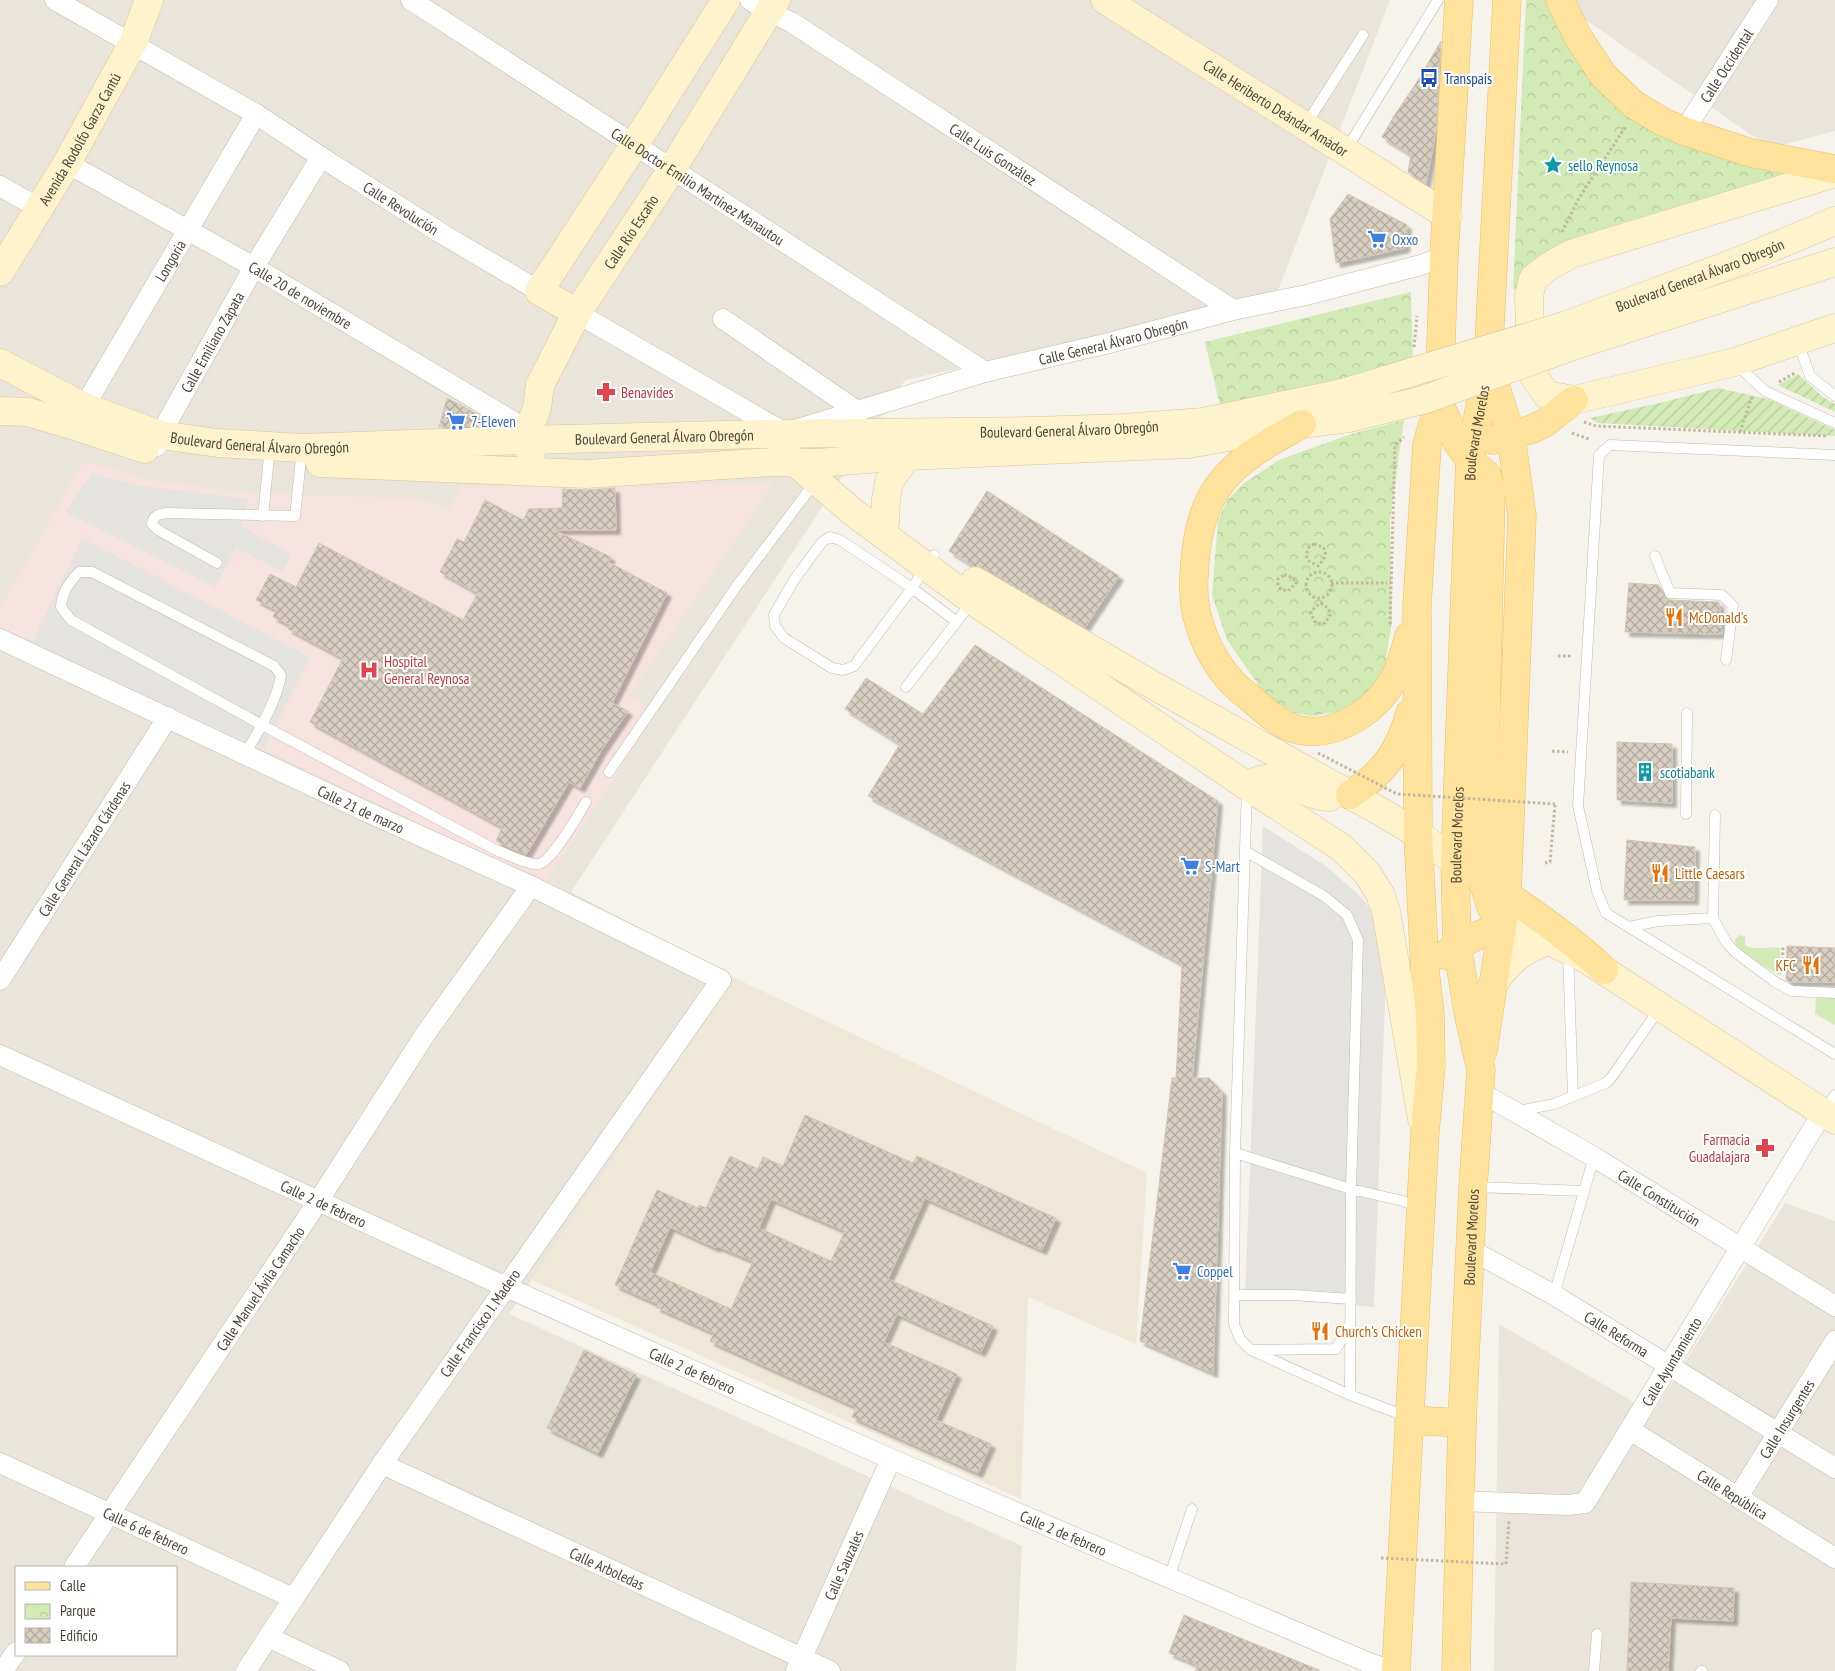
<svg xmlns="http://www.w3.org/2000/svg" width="1835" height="1671" viewBox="0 0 1835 1671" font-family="'PT Sans Narrow',sans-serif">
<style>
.residential{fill:#eae5da;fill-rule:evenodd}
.education{fill:#efe8d6}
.medical{fill:#f6e3e0}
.grass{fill:#d2eab5}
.park{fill:url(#park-crowns)}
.garden{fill:url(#garden-furrows)}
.parking{fill:#e5e3e0}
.building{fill:url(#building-cross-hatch);stroke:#d3c7b4;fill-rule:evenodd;filter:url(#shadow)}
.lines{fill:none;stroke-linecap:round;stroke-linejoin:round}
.lane-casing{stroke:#c2bbae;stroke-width:11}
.street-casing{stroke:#c2bbae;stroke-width:21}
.secondary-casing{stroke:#d6c79b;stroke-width:29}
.primary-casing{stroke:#e6c16a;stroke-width:29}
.path{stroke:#c4b79f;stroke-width:3;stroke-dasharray:2.5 2.5;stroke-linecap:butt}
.lane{stroke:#fff;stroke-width:10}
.street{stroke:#fff;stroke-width:20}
.secondary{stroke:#fff3cd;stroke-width:28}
.primary{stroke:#ffe39c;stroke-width:28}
.secondary-bridge-casing{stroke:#d6c79b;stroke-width:29;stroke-linecap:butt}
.path-bridge{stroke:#c4b79f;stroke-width:3;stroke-dasharray:2.5 2.5;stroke-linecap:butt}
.secondary-bridge{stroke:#fff3cd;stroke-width:28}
.labels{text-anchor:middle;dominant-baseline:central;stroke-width:4;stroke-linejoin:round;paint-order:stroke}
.street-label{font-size:15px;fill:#4b4439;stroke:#fff}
.transit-label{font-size:15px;fill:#164399;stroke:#fff;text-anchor:start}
.culture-label{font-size:15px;fill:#0d838f;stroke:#fff;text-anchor:start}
.shop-label{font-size:15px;fill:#366cbe;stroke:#fff;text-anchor:start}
.health-label{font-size:15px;fill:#be3a42;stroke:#fff;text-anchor:start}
.food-label{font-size:15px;fill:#c56008;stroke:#fff;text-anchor:start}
</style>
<defs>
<pattern id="park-crowns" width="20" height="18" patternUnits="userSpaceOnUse" patternTransform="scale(1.25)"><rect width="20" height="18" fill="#d2eab5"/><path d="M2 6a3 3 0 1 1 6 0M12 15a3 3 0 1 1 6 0" fill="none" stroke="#b6ca9c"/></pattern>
<pattern id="garden-furrows" width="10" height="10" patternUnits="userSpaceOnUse" patternTransform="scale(1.25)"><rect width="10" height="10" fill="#d2eab5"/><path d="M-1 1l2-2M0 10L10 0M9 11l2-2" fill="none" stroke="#b6ca9c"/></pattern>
<pattern id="building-cross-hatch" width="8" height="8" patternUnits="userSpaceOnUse" patternTransform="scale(1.25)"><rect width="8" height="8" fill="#d8cfc1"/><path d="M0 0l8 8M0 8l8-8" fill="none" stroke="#b1aa9e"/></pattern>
<filter id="shadow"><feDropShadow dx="4.5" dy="4.5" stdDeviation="1" flood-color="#0004"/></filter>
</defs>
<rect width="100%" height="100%" fill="#f6f3ec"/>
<path class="residential" d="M0 0H1390L1275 298 905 380 571 892 735 978 509 1314 1022 1546 1016 1671H0ZM16 1567H176V1655H16Z
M1557 0H1835V131L1770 148Z
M1785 1203 1835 1221V1671H1494L1499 1324 1653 1413Z"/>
<path class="education" d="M735 978 1147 1173 1136 1344 1028 1297 1021 1499 532 1280Z"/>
<path class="medical" d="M84 461 150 480 251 493 416 499 451 508 461 485 773 484 629 696 657 712 545 883 229 733 0 629V609Z"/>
<path class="grass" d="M1740 935 1745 937V945C1754 951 1769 946 1780 948L1781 976 1762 965 1734 946 1736 938Z
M1816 998H1835V1025L1815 1014Z"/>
<path class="park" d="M1526 0H1547L1614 95 1786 169 1792 180 1533 275 1513 290Z
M1411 292 1413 366 1222 414 1205 342Z
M1404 420 1390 520 1392 622 1382 683 1362 699 1336 712 1311 716 1295 713 1267 697 1227 640 1212 595 1218 520 1227 501 1243 484 1279 460 1351 434Z"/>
<path class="garden" d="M1798 374 1823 397 1835 404V412L1778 385Z
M1718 388 1768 399 1835 430V436L1597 423 1590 418 1664 402Z"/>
<path class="parking" d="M92 473 141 486 248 499 242 527 292 554 282 572 236 548 215 587 65 512Z
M82 538 310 657 264 749 32 643Z
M1263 826 1326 866 1362 898 1375 916 1386 971 1374 1307 1245 1297Z"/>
<path class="building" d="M1441 41 1436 129 1426 184 1408 172 1411 155 1382 137 1394 116 1415 85Z
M1348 194 1407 225 1405 248 1336 263 1330 219Z
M447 398 475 413 471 426 439 427Z
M615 488 616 530H554L611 557 608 562 667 593 612 703 628 711 601 751 580 788 569 782 526 855 496 841 502 827 310 722 343 658 288 629 290 625 273 617 276 610 256 600 270 574 296 587 319 543 463 620 478 593 440 572 457 539 464 542 485 500 523 520 529 509 562 508 563 489 587 490Z
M987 491 1119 576 1085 627 983 568 973 566 949 551Z
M1629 583 1659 585 1664 597 1669 600 1719 602 1722 634 1625 632Z
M975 645 1218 801 1192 1078H1209L1222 1092 1213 1373 1140 1341 1172 1078H1176L1182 964 868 796 900 744 845 709 866 678 923 714Z
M1617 742 1672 744V803L1617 800Z
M1627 840 1695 847 1694 900H1624Z
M1787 946 1835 948V982H1790L1786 980Z
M805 1115 913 1163 917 1156 1056 1218 1042 1250 925 1198 888 1279 993 1326 981 1352 897 1314 884 1342 957 1374 936 1420 991 1444 978 1473 852 1417 856 1407 710 1341 714 1333 656 1307 658 1304 615 1285 657 1190 698 1208 699 1205 706 1208 730 1156 758 1169 763 1157 783 1166ZM771 1199 845 1231 831 1261 759 1228ZM670 1227 716 1248 717 1246 753 1261 731 1309 650 1272Z
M584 1350 636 1375 598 1453 547 1428Z
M1631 1582 1734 1588 1733 1621 1671 1618 1668 1671H1627Z
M1184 1615 1319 1670V1671H1195L1198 1665 1169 1653Z"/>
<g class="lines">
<g class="lane-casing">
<path id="lane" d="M1305 126 1363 35
M1346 150 1438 0
M1798 342 1810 376 1835 396
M1737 365 1765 391 1835 423
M1835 455 1610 445 1599 455 1578 806 1597 891 1606 913 1835 1054
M263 516 270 447
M934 555 912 588 854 666 843 670 832 668 784 638 775 626 774 615 794 580 822 542 830 537 840 540 912 588 957 622
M1655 556 1670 593 1722 595 1733 606 1726 660
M217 563 158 530 152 524C153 515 159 514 167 513L295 516 302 449
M79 572H92L274 666 281 675C278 693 270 709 262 725L71 620 61 607C62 592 69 583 79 572Z
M906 687 972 602
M245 754 262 725 494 849C504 853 530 866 539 864 553 860 578 815 586 802
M609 772 736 587 815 482
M1247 789 1235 1153 1351 1189 1403 1201 1419 1207
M1686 814 1687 713
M1715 815 1713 918 1726 942 1735 952 1775 982 1792 991 1835 993
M1245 851 1324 896 1347 915 1358 940 1351 1189 1350 1395
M1629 927 1658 921 1713 918
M1568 952 1573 1096
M1518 1111 1554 1104 1606 1083 1611 1078 1660 1008
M1823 1112 1835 1095
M1235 1153 1234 1324 1240 1339 1251 1350 1350 1395 1400 1414 1407 1419
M1475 1187 1584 1191
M1235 1295H1293L1351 1299
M1554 1295 1594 1157
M1254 1350 1336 1349 1349 1326
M1169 1578 1192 1509
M1594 1671 1597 1634
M1701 1671H1702"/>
</g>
<g class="street-casing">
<g id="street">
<path id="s1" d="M55 0 256 114 321 157 444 235 539 291"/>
<path id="s2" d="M411 0 985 372"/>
<path id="s3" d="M750 0 769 12 791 22 1233 310"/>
<path id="s4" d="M1684 131 1768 0"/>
<path id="s5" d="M67 163 254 267 529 431"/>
<path d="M0 186 40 209"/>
<path id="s6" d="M577 313 785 433 985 372 1109 343 1233 310 1306 295 1421 265 1444 256"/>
<path d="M723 319 857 411"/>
<path id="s7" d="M84 407 256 114"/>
<path id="s8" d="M157 446 160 435 254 267 321 157"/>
<path id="s9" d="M0 639 365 811 531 886 721 980 382 1464 246 1671"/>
<path id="s10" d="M0 980 168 717"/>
<path id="s11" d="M0 1055 506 1287 891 1459 1369 1663 1393 1671"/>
<path id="s12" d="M1480 1092 1594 1157 1835 1306"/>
<path id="s13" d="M1471 1250 1554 1295 1835 1468"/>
<path id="s14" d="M1630 1430 1835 1558"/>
<path id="s15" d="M0 1463 293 1598"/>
<path id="s16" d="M382 1464 830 1671"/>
<path id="s17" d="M1738 1497 1835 1341"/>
<path id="s18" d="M1459 1501 1568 1505 1585 1503 1823 1112"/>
<path id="s19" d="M74 1567 319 1200 426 1033 531 886"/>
<path d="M268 1637 340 1671"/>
<path d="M3 1671 16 1652"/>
<path id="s20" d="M796 1671 891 1459"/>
</g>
</g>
<g class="secondary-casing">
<g id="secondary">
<path id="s21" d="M1105 0 1448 216"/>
<path d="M1835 173 1571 254 1548 267 1533 279 1529 296 1530 328 1535 378 1547 395 1574 400 1735 362 1835 328"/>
<path id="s22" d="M0 272 67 163 133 43 149 0"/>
<path d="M577 313 539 291 635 144 726 0"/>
<path id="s23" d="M1564 326 1742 260 1835 221"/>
<path d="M1570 347 1835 262"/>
<path id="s24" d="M0 363 84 407 160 435 218 443 302 448 524 440 765 434 1033 431 1124 428 1203 422 1343 393"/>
<path d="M0 411 28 412 72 425 145 449"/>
<path id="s25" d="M531 453 524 440 537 408 540 385 577 313 672 169 776 0"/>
<path d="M789 457 854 513 973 601 1247 786 1342 848 1367 873 1380 894 1386 911 1422 1119"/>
<path d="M320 463 586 474 773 462 817 463 907 456 1189 444 1302 424 1349 418"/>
<path d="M885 523 886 499 889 482 907 456"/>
<path d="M975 581 1151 684 1383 813 1418 834 1455 862"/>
<path d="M1247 786C1252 783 1259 779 1265 779 1288 777 1307 797 1330 797"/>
<path d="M1502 926 1531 932 1586 959 1835 1120"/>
<path d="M1492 986C1508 961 1522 950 1550 940"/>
</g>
</g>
<g class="primary-casing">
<g id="primary">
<path d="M1560 0 1578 37 1603 75 1633 104 1663 122 1684 131 1751 153 1835 169"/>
<path d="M1439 403 1457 442 1470 460 1487 475 1491 491 1482 878 1491 907 1502 926C1481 934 1462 941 1445 955"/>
<path d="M1302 424C1272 441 1241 456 1220 484 1205 503 1199 528 1196 551 1194 572 1192 591 1196 612 1202 637 1214 663 1232 682 1237 688 1243 692 1249 697 1264 710 1279 725 1299 730 1337 738 1376 710 1394 679 1401 665 1405 651 1409 636"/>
<path d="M1493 440 1532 429 1545 423 1574 400"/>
<path d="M1350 795C1384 773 1399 752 1410 713"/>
<path d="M1494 886C1532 912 1570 938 1604 970"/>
<path d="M1483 1051 1507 895 1522 516 1511 436 1489 365"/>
<path d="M1409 1420 1462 1423"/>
<path d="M1396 1671 1425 1132 1431 1065 1430 1014 1425 971 1418 834 1417 605 1427 444 1439 403 1444 256 1459 0"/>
<path id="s26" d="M1456 1671 1462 1423 1473 1187 1481 1070 1468 1012 1457 945 1455 862 1470 460 1488 362 1507 0"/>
</g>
</g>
<path class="path" d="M1562 232 1579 198 1626 126
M1414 347 1417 316
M1779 382 1795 373
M1584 422 1596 426 1827 436
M1740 432 1752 397
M1572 433 1589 439
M1314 544 1323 547C1328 555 1324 559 1318 566L1309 561 1306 555 1309 547Z
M1306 585a13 13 0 1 1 26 0a13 13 0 1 1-26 0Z
M1284 575 1289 576 1297 582 1288 591 1281 589 1278 585V579Z
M1331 583H1387
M1321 603 1329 609 1330 615 1325 623 1319 624 1314 621 1311 612 1315 607Z
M1390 624 1395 445 1404 437
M1558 656H1573
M1552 751 1568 752
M1545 863 1550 862 1555 804
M1782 970 1783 946
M1506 1564 1509 1520"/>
<use href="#lane" class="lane"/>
<use href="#street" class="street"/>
<use href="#secondary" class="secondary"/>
<use href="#primary" class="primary"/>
<g class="secondary-bridge-casing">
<path id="secondary-bridge" d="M1343 393 1564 326
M1349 418 1423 400 1570 347"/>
</g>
<path class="path-bridge" d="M1318 753 1397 794 1555 804
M1381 1558 1506 1564"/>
<use href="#secondary-bridge" class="secondary-bridge"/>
</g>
<defs>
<g id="bus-bare" transform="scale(1.5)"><path d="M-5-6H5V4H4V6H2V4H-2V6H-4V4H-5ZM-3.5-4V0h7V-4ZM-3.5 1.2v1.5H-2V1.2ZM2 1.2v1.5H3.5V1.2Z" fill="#1a4fb4" stroke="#fff" stroke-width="2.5" paint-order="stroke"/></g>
<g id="sight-bare" transform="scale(1.5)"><path d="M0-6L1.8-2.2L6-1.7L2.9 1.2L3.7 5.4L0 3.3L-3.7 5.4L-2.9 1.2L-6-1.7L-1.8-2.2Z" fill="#0f9aa8" stroke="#fff" stroke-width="2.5" paint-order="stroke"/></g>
<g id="supermarket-bare" transform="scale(1.5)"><path d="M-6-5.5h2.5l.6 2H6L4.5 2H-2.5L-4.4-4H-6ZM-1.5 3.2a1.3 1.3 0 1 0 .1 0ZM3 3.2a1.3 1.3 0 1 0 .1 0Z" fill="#3f7fe0" stroke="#fff" stroke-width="2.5" paint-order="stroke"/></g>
<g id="pharmacy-bare" transform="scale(1.5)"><path d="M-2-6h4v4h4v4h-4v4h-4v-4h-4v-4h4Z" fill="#e0444e" stroke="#fff" stroke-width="2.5" paint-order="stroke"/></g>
<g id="restaurant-bare" transform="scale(1.5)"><path d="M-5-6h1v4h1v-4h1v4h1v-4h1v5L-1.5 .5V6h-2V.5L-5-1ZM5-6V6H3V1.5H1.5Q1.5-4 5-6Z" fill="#e8710a" stroke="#fff" stroke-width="2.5" paint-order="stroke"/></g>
<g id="hospital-bare" transform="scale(1.5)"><path d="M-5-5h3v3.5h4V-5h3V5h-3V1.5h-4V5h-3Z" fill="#e0444e" stroke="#fff" stroke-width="2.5" paint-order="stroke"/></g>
<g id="building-bare" transform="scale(1.5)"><path d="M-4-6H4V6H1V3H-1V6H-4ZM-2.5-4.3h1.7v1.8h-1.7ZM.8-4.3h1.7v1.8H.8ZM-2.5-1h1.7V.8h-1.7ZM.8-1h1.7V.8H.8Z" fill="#0f9aa8" stroke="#fff" stroke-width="2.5" paint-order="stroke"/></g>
</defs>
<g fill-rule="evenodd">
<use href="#bus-bare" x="1429" y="78"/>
<use href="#sight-bare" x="1553" y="165"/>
<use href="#supermarket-bare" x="1377" y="239"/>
<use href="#pharmacy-bare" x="606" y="392"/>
<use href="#supermarket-bare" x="456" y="421"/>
<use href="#restaurant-bare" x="1674" y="617"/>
<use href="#hospital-bare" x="369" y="670"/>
<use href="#building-bare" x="1645" y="772"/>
<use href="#supermarket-bare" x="1190" y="866"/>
<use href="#restaurant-bare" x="1660" y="873"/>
<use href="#restaurant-bare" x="1811" y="965"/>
<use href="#pharmacy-bare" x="1765" y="1148"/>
<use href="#supermarket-bare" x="1182" y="1271"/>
<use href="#restaurant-bare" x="1320" y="1331"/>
</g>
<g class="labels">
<g class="street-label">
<text stroke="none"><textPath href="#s4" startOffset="78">Calle Occidental</textPath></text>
<text stroke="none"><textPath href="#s21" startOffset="202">Calle Heriberto Deándar Amador</textPath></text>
<text stroke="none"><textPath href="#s22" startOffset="155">Avenida Rodolfo Garza Cantú</textPath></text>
<text stroke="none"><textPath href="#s3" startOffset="288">Calle Luis González</textPath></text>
<text stroke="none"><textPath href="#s2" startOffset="342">Calle Doctor Emilio Martínez Manautou</textPath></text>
<text stroke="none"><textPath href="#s1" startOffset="404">Calle Revolución</textPath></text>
<text stroke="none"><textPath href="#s25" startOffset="251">Calle Río Escaño</textPath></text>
<text stroke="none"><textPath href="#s7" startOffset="170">Longoria</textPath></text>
<text stroke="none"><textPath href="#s23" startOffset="145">Boulevard General Álvaro Obregón</textPath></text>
<text stroke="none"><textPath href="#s5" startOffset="268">Calle 20 de noviembre</textPath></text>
<text stroke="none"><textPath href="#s6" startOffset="581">Calle General Álvaro Obregón</textPath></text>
<text stroke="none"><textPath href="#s8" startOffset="118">Calle Emiliano Zapata</textPath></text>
<text stroke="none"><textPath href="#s24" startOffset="1086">Boulevard General Álvaro Obregón</textPath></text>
<text stroke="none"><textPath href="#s26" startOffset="1242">Boulevard Morelos</textPath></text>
<text stroke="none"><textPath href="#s24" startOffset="681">Boulevard General Álvaro Obregón</textPath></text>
<text stroke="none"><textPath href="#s24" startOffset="276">Boulevard General Álvaro Obregón</textPath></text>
<text stroke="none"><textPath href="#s9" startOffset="399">Calle 21 de marzo</textPath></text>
<text stroke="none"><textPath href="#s26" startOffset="839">Boulevard Morelos</textPath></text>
<text stroke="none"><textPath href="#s10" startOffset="156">Calle General Lázaro Cárdenas</textPath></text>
<text stroke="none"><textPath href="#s12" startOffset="208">Calle Constitución</textPath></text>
<text stroke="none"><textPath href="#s11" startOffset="356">Calle 2 de febrero</textPath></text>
<text stroke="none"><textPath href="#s26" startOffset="434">Boulevard Morelos</textPath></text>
<text stroke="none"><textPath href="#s19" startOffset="335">Calle Manuel Ávila Camacho</textPath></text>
<text transform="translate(480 1323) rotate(-55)">Calle Francisco I. Madero</text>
<text stroke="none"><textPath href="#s13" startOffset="168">Calle Reforma</textPath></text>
<text stroke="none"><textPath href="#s18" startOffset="292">Calle Ayuntamiento</textPath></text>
<text stroke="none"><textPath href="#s11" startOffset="761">Calle 2 de febrero</textPath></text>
<text stroke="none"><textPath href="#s17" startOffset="92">Calle Insurgentes</textPath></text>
<text stroke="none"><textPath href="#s14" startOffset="121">Calle República</textPath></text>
<text stroke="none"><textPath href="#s15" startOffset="161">Calle 6 de febrero</textPath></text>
<text stroke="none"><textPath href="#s11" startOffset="1166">Calle 2 de febrero</textPath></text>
<text stroke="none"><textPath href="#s20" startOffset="116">Calle Sauzales</textPath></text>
<text stroke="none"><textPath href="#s16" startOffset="248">Calle Arboledas</textPath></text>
</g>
<g class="transit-label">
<text x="1444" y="78">Transpais</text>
</g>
<g class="culture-label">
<text x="1568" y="165">sello Reynosa</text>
<text x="1660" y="772">scotiabank</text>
</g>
<g class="shop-label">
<text x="1392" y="239">Oxxo</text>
<text x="471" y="421">7-Eleven</text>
<text x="1205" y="866">S-Mart</text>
<text x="1197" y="1271">Coppel</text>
</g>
<g class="health-label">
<text x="621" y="392">Benavides</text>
<text x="384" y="661">Hospital<tspan x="384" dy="17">General Reynosa</tspan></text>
<text x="1750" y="1139" text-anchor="end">Farmacia<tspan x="1750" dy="17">Guadalajara</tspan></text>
</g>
<g class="food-label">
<text x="1689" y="617">McDonald's</text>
<text x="1675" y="873">Little Caesars</text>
<text x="1796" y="965" text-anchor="end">KFC</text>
<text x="1335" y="1331">Church's Chicken</text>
</g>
</g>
<rect x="15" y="1566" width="162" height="90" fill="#ffffff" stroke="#b7b4b0"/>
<rect x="25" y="1582" width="25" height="8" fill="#ffe39c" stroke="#b7b4b0"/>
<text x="60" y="1591" font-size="15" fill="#4b4439">Calle</text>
<rect x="25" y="1604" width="25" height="15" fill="url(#park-crowns)" stroke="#b7b4b0"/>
<text x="60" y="1616" font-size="15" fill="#4b4439">Parque</text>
<rect x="25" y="1628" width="25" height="15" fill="url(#building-cross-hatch)" stroke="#b7b4b0"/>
<text x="60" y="1641" font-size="15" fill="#4b4439">Edificio</text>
</svg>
